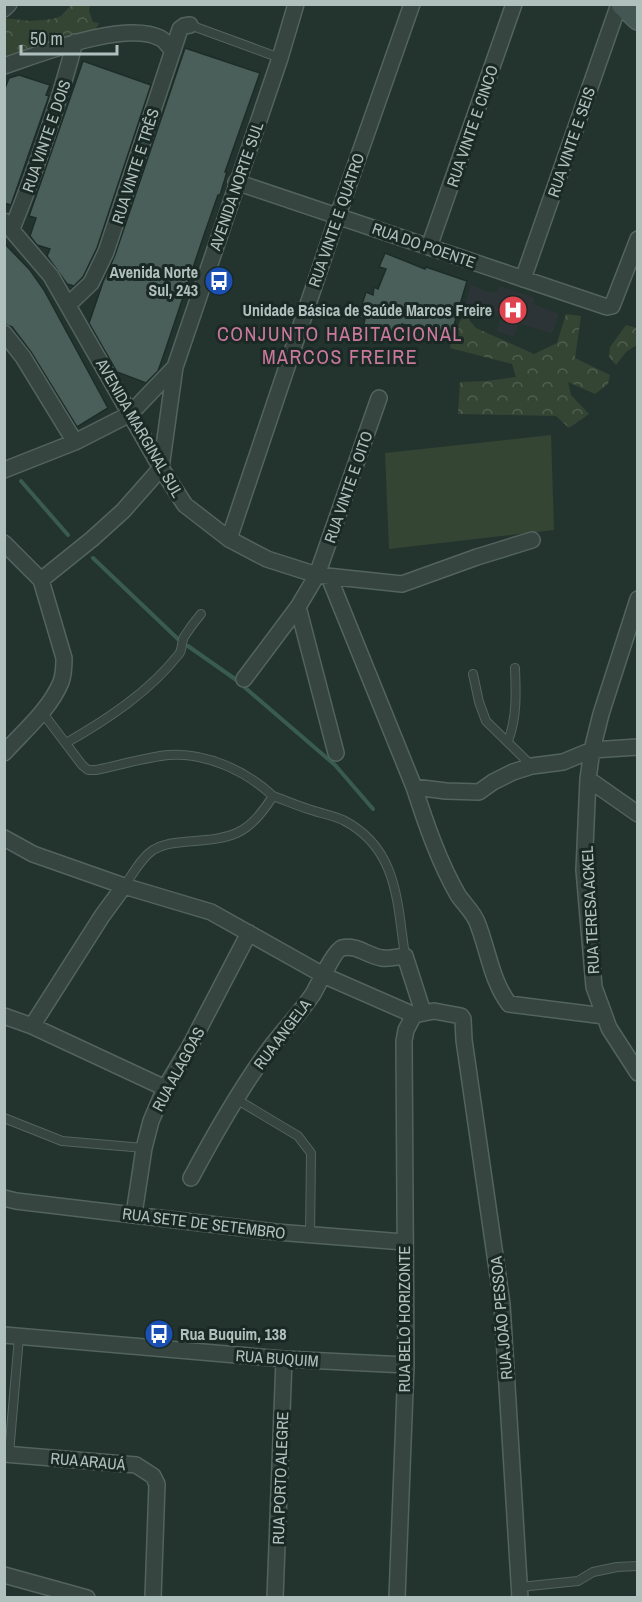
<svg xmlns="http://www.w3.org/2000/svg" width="642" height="1602" viewBox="0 0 642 1602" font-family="'Archivo Narrow',sans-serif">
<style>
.medical{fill:#2d3437}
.forest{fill:url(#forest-crowns)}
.pitch{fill:#354534}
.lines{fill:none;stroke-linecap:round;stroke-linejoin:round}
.stream{stroke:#395b50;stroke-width:4}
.building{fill:#4b5f5a;stroke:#1d2c27;stroke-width:1.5}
.lane-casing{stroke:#53635e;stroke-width:10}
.street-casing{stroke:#53635e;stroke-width:18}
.secondary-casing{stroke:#53635e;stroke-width:24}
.lane{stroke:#364540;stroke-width:8}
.street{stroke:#364540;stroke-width:15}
.secondary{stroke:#445752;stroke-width:21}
.labels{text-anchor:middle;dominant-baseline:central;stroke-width:6;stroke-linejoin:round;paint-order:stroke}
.street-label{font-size:16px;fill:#b0c1bd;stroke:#1b2925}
.poi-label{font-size:16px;font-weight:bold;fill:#b0c1bd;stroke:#1b2925;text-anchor:end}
.quarter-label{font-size:20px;letter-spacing:1.5px;fill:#ca789d;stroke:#1b2925}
</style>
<defs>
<pattern id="forest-crowns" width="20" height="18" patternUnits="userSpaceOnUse" patternTransform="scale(1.5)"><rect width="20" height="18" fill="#354534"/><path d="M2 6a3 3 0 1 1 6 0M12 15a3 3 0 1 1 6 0" fill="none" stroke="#505e4f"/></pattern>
</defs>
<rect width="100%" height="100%" fill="#23342f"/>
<path class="medical" d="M471 285 491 293 498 291 499 286 535 298 533 304 559 314 552 333 518 323 514 337 497 331 501 317 465 306Z"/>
<path class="forest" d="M90 5 89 11 93 22 99 23 94 32 24 51 5 63 4 18 30 21 53 19 61 16 70 6Z
M464 314 476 328 534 354 557 343 566 314 581 316 575 358 610 375 608 384 595 394 568 382 571 395 589 414 569 428 556 416 458 414 460 382 487 381 516 377 512 364 450 348 452 336Z
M626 325 637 328V347L635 346 626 352 616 365 609 357 610 347Z"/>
<path class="pitch" d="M551 435 554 530 389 549 385 453Z"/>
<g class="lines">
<path class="stream" d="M21 481 68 535
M93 558 179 640
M188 646 235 679 335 765 373 809"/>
</g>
<path class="building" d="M185 48 260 73 225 172H227L220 195H218L204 235 163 357 158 371 146 383 117 372 89 323 103 282 115 255Z
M83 61 151 85 97 248 83 277 74 286 67 284 47 256 50 249 37 245 30 236 36 218 29 216Z
M19 75 50 85 46 95 49 96 11 205 4 203V91L9 78Z
M4 243 30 270 44 290 108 408 77 427 31 352 12 327 4 324Z
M385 253 425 269 426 267 467 281 450 339 402 324 397 338 363 327 365 319 358 317 366 292 373 295 374 287 378 289 386 269 379 267Z"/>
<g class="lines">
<g class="lane-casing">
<path id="lane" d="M190 25 280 58
M473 674 479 702 486 721 532 766
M42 712 82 765 88 770H96C120 765 143 758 168 755 206 752 246 771 273 796
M508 741C517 718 516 693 515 668
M66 743C108 719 149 692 179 654 183 649 181 642 184 637 189 629 195 621 201 614
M124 886C133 874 141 858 153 850 163 844 173 843 184 842 230 838 247 838 273 796 284 800 296 805 308 809 320 813 331 815 343 820 398 848 397 902 405 956
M236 1099 298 1136 311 1153 310 1236
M4 1118 62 1141 144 1148
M9 1454 19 1337
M520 1587 578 1581 593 1572 617 1567 638 1566"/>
</g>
<g class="street-casing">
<path id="street" d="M4 9 9 4
M4 66C40 54 125 20 160 38 165 40 169 47 173 51
M236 182 607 307 612 306 614 301 638 239
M4 221 51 276 161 468 185 505 229 539 267 559 317 575 402 584 477 557 532 540
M12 229C37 167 58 106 75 42
M429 247 514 4
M523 279 619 4
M69 304 91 283 106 252 180 29 184 26 190 25
M4 333 23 357 75 442
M4 470 75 442 130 414 175 367 280 58 296 4
M229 539 338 215 412 4
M4 543 41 580 64 658C64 666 64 674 61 682 50 709 24 731 4 753
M329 577 414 787C426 824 439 862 458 895 464 904 473 912 477 922 488 949 491 980 509 1004L604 1016
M41 580 92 539 123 511 161 468 175 367
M638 599 601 714 592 750 588 779 584 870 594 987 609 1028 638 1073
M298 607 336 753
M244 679 298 607 317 575 379 398
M588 779 638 814
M414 787 446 791 479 792 493 782 513 772 532 766 563 762 592 750 638 747
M4 838 33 854 124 886 211 912 325 976 414 1015
M4 1016 32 1026 165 1088
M32 1026 102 916 124 886
M191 1178C215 1133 240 1089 270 1048 284 1030 300 1013 313 994 318 985 335 950 342 948 356 944 368 956 382 958 389 959 397 957 405 956L423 1012
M4 1198 16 1201 276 1232 404 1242
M134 1214 144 1148 151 1121 165 1088 189 1048 249 933
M4 1335 284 1359 406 1365
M4 1454 136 1465 153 1476 157 1484 153 1598
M4 1575 87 1598
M275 1598 284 1359
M397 1598 406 1365 404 1041 406 1030 414 1015 434 1011 461 1016 463 1019 464 1040 502 1304 520 1598"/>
</g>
<g class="secondary-casing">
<path id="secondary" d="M622 4 638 19"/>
</g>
<use href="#lane" class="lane"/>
<use href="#street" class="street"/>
<use href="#secondary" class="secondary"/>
</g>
<defs>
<g id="bus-disc" transform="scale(1.5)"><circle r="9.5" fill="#1a4fb4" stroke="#1b2925"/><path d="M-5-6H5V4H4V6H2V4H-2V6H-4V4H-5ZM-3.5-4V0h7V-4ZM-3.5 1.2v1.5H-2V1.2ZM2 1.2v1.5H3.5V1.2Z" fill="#fff"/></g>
<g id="hospital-disc" transform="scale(1.5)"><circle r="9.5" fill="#e0444e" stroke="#1b2925"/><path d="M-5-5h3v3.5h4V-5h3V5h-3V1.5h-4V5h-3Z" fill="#fff"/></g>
</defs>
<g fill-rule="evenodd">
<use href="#bus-disc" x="219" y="281"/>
<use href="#hospital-disc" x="513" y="310"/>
<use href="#bus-disc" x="159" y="1334"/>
</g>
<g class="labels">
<g class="street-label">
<text transform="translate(472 126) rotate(-71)">RUA VINTE E CINCO</text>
<text transform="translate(46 136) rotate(-71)">RUA VINTE E DOIS</text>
<text transform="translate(571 142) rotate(-71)">RUA VINTE E SEIS</text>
<text transform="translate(135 166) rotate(-72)">RUA VINTE E TRÊS</text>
<text transform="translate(236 186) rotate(-71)">AVENIDA NORTE SUL</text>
<text transform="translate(336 220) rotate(-71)">RUA VINTE E QUATRO</text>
<text transform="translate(424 245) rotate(19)">RUA DO POENTE</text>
<text transform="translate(140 428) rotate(60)">AVENIDA MARGINAL SUL</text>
<text transform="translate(348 487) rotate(-71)">RUA VINTE E OITO</text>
<text transform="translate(590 910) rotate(-93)">RUA TERESA ACKEL</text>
<text transform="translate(282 1034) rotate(-53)">RUA ANGELA</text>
<text transform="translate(178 1069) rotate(-62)">RUA ALAGOAS</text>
<text transform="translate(204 1223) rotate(7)">RUA SETE DE SETEMBRO</text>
<text transform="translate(501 1318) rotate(-95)">RUA JOÃO PESSOA</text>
<text transform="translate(404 1319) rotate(-90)">RUA BELO HORIZONTE</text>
<text transform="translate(277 1358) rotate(4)">RUA BUQUIM</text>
<text transform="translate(88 1461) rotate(5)">RUA ARAUÁ</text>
<text transform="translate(280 1478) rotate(-88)">RUA PORTO ALEGRE</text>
</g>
<g class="poi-label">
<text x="198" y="272">Avenida Norte<tspan x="198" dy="18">Sul, 243</tspan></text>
<text x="492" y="310">Unidade Básica de Saúde Marcos Freire</text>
<text x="180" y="1334" text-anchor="start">Rua Buquim, 138</text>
</g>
<g class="quarter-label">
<text x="340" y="333">CONJUNTO HABITACIONAL<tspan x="340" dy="23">MARCOS FREIRE</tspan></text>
</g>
</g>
<rect width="642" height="1602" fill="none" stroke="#b0c1bd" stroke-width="12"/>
<path d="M21 45v9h96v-9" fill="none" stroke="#b0c1bd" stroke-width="3"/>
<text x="30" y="45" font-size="18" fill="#b0c1bd" stroke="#1b2925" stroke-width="4.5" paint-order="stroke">50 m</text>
</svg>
